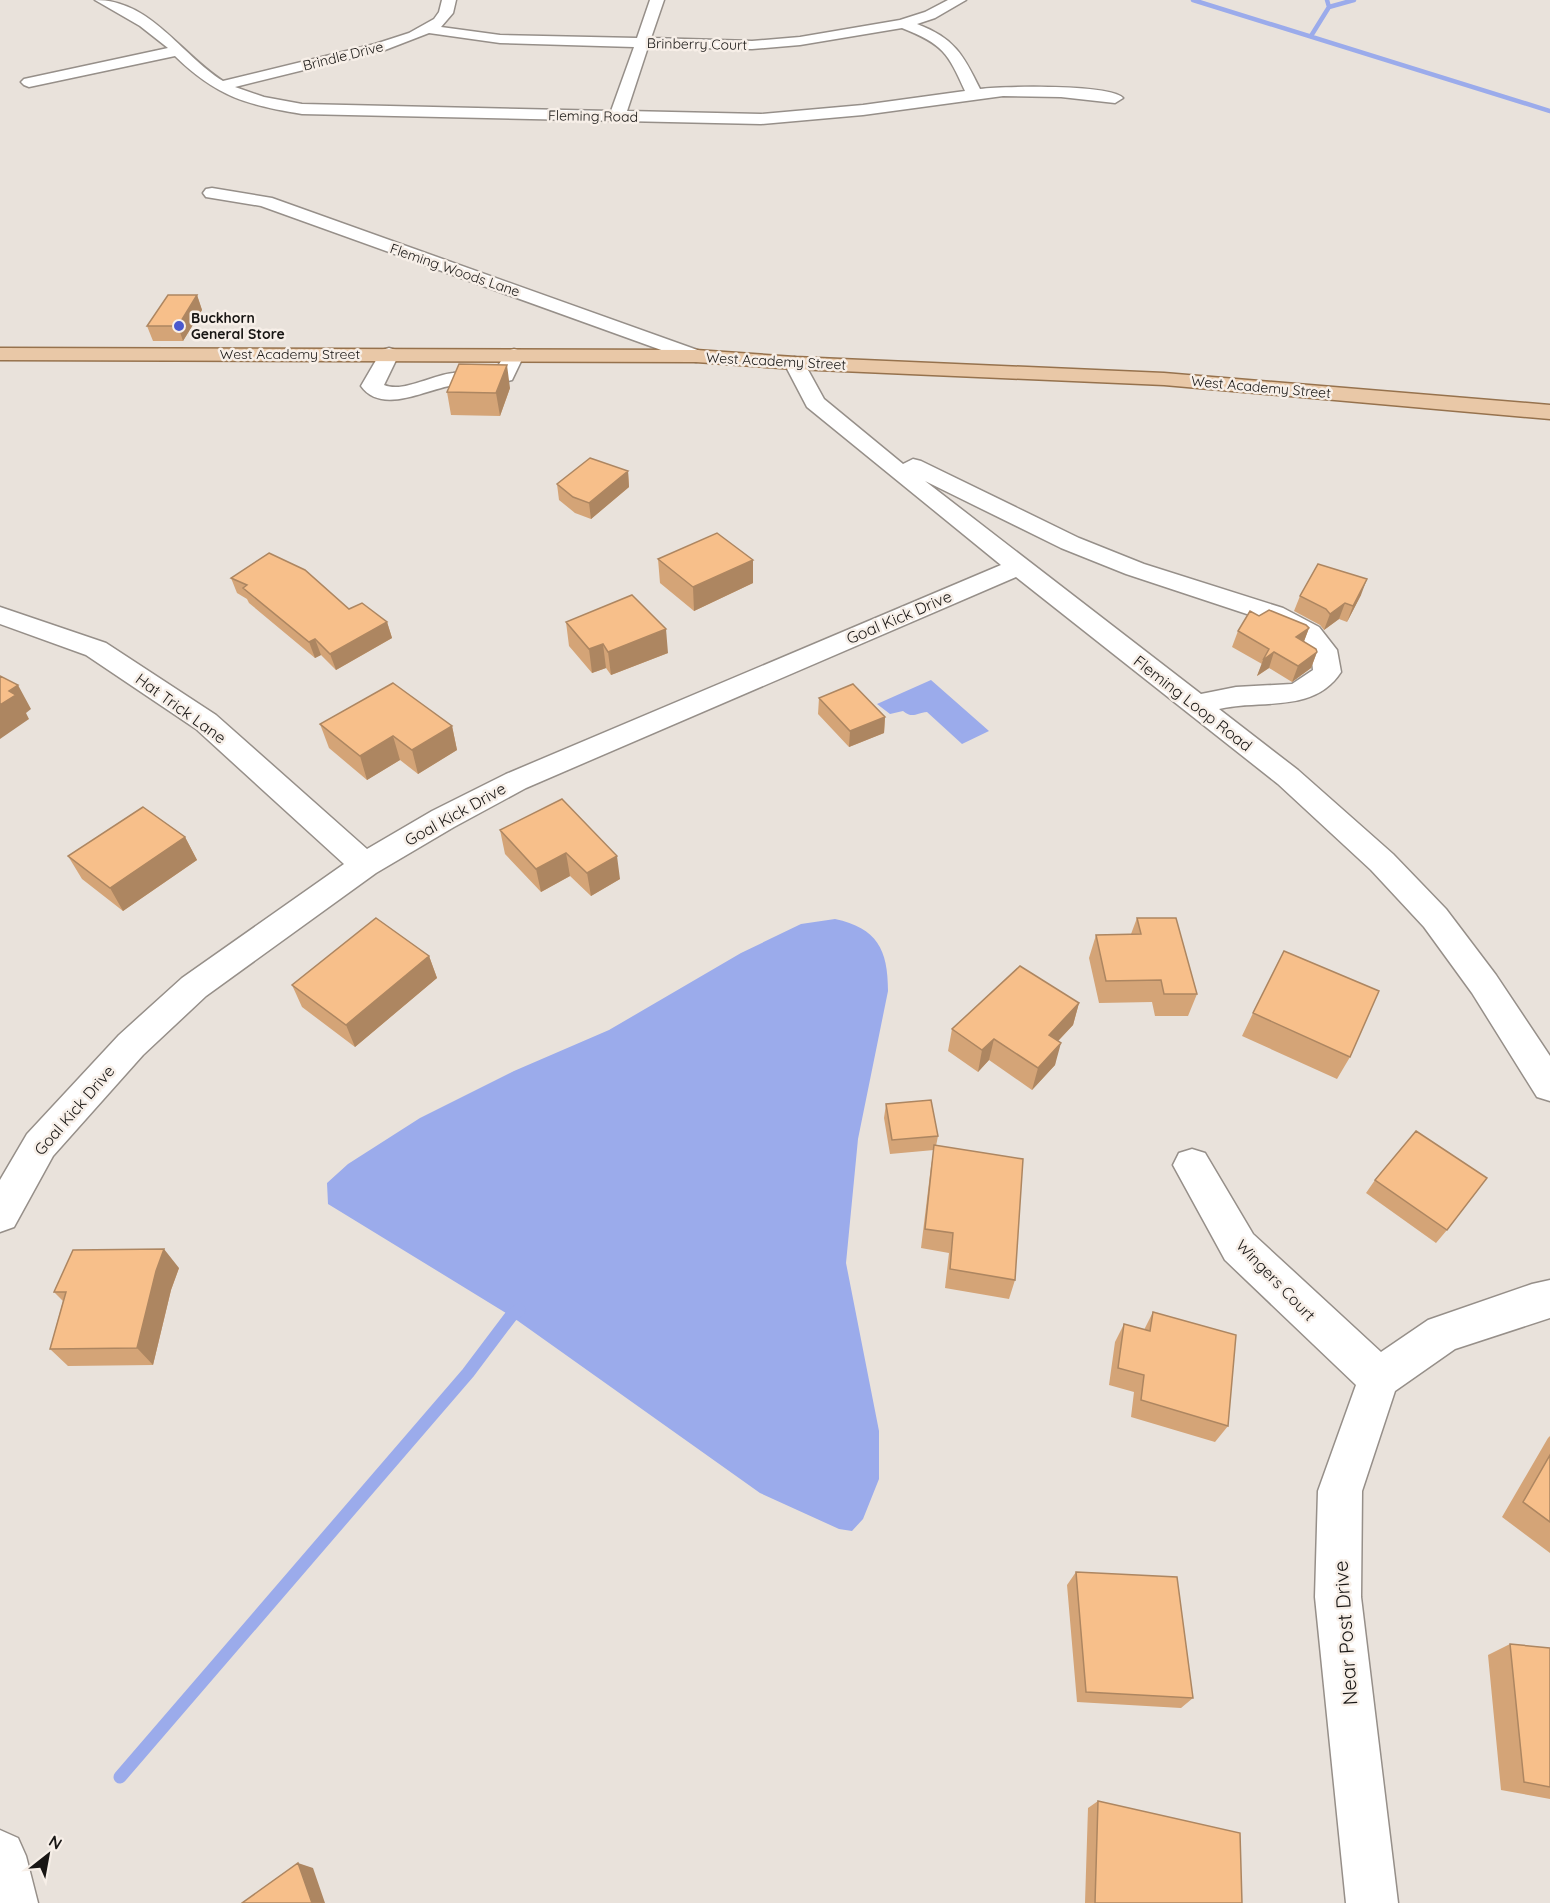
<svg xmlns="http://www.w3.org/2000/svg" width="1550" height="1903" viewBox="0 0 1550 1903" font-family="Quicksand,sans-serif">
<style>
.water{fill:#9babeb}
.lines{fill:none;stroke-linecap:round;stroke-linejoin:round}
.stream-far1{stroke:#9babeb;stroke-width:4.5}
.stream{stroke:#9babeb;stroke-width:13}
.minor-casing{stroke:#968f89;stroke-width:3}
.major-casing{stroke:#96724d;stroke-width:3}
.minor{fill:#fff;fill-rule:evenodd}
.major{fill:#e9c8a7;fill-rule:evenodd}
.wall{fill:#d4a477}
.shaded-wall{fill:#ad8661}
.building{fill:#f7bf8a;stroke:#ad8661;stroke-width:1.5}
.poi-dot{fill:#4b59ce;stroke:#f7efe8;stroke-width:2}
.labels{text-anchor:middle;dominant-baseline:central;stroke-width:5;stroke-linejoin:round;paint-order:stroke}
.far-street-label{font-size:14px;fill:#181614;stroke:#f7efe8}
.far-poi-label{font-size:14px;font-weight:bold;fill:#181614;stroke:#f7efe8;text-anchor:start}
.street-label{font-size:16px;fill:#181614;stroke:#f7efe8}
.near-street-label{font-size:20px;fill:#181614;stroke:#f7efe8}
</style>
<rect width="100%" height="100%" fill="#e9e2db"/>
<path class="water" d="M931 680 989 731 962 744 927 712C916 713 913 719 903 711L890 714 877 704Z
M835 919C877 928 888 949 888 991L858 1139 846 1263 879 1431V1479L863 1519 852 1531 839 1529 760 1493 511 1316 328 1204 327 1183 348 1164 420 1118 514 1071 609 1030 741 953 801 924Z"/>
<g class="lines">
<path class="stream-far1" d="M1193 0 1550 111
M1329 7 1354 0
M1311 36 1329 7 1327 0"/>
<path class="stream" d="M120 1777 468 1373 511 1316 519 1310"/>
<g class="minor-casing">
<path id="minor" d="M95 0C151 0 180 54 223 81L375 44 409 33 434 19 439 12 442 0H456L453 13 441 27 500 35 637 38 650 0H664L651 38 752 41 800 37 900 20 925 12 948 0H966L935 18 917 24C954 38 963 54 980 89 1002 86 1111 84 1123 98L1115 103 1061 97 1003 96 863 115 761 124 302 114C246 105 216 96 175 56L29 87 24 85 21 82 24 79 168 48 140 26ZM902 28C943 44 948 53 965 91L863 105 761 114 627 111 648 47 752 49 800 45ZM429 33 500 43 634 47 611 111 302 104 264 97 235 87 385 50Z
M212 188 272 198 703 352 707 356 703 360 696 362 689 360 261 206 206 197 203 193 206 189Z
M389 348 396 350 399 354 384 385C403 393 432 375 453 373 467 371 481 373 495 371L507 351 514 349 521 351 524 355 512 380C492 385 475 383 455 385 428 388 382 416 361 386L382 350Z
M795 357 802 359 824 399 903 464 913 459 921 461 1079 538 1144 564 1283 608 1319 627 1337 650 1341 672C1314 714 1260 699 1219 709L1298 770 1393 854 1446 909 1496 975 1550 1056V1101L1537 1097 1472 993 1424 927 1371 870 1278 784 1016 577 526 788 454 827 376 873 206 996 143 1055 53 1156 14 1227 0 1232V1180L27 1134 119 1035 182 978 344 864 196 729 86 655 0 624V607L106 643 216 715 367 849 432 811 506 774 1001 565 807 407 784 363 788 359ZM925 481 1061 548 1126 574 1265 620 1301 639 1311 651 1313 670 1292 684 1236 687 1201 694Z
M1192 1149 1205 1153 1253 1234 1381 1352 1428 1320 1532 1284 1550 1280V1318L1455 1349 1395 1391 1362 1491 1361 1597 1398 1903H1346L1315 1597 1318 1491 1356 1385 1225 1260 1173 1165 1179 1153Z
M0 1830 18 1838 26 1856 38 1903H0Z"/>
</g>
<g class="major-casing">
<path id="major" d="M0 348 696 350 795 357 1164 373 1550 405V419L1164 385 795 369 696 362 0 360Z"/>
</g>
<use href="#minor" class="minor"/>
<use href="#major" class="major"/>
</g>
<path class="wall" d="M197 295 202 310 183 341H153L147 326Z
M510 388 500 416 451 415 447 392Z
M628 471 629 487 591 519 575 513 559 500 557 484Z
M658 559 753 560V583L694 611 660 583Z
M231 578 349 609 387 622 392 638 336 670 321 655 315 658 249 603 247 599 237 593Z
M1361 595 1347 622 1339 619 1324 630 1320 625 1294 611 1300 596Z
M1259 616 1309 628 1304 641 1317 652 1311 668 1292 682 1269 668 1257 676 1262 664 1232 647 1238 631Z
M566 622 668 653 611 675 606 668 592 673 569 646Z
M819 698 885 717 884 733 849 747 818 714Z
M320 724 452 726 457 750 418 774 400 760 367 780 329 748Z
M562 799 620 879 591 896 570 876 541 892 505 854 500 830Z
M185 837 197 860 123 911 82 879 68 856Z
M1137 918 1197 994 1188 1016H1155L1152 1002 1099 1003 1089 958 1096 935 1131 934Z
M429 956 437 978 355 1047 302 1007 292 985Z
M1079 1003 1073 1025 1058 1041 1055 1065 1032 1090 989 1060 978 1072 948 1051 952 1029Z
M1253 1013 1350 1057 1337 1079 1242 1036Z
M886 1104 938 1136 936 1146 1015 1280 1009 1299 945 1288 949 1253 921 1248 931 1166 934 1150 890 1154 884 1118Z
M1375 1180 1447 1230 1436 1243 1366 1193Z
M179 1268 171 1290 153 1365 68 1366 50 1349 63 1301 54 1292Z
M1153 1312 1228 1426 1215 1442 1131 1417 1134 1392 1109 1385 1115 1342 1124 1324 1144 1330Z
M1550 1436V1553L1502 1517 1548 1438Z
M1076 1572 1193 1698 1181 1708 1077 1702 1067 1585Z
M1510 1644 1550 1648V1799L1501 1790 1488 1655Z
M1098 1801 1242 1903H1085L1088 1808Z"/>
<path class="shaded-wall" d="M197 295 202 310 183 341 178 326Z
M507 365 510 388 500 416 496 393Z
M628 471 629 487 591 519 589 503Z
M753 560V583L694 611 693 587Z
M1367 579 1361 595 1347 622 1353 606Z
M1345 603 1339 619 1324 630 1330 614Z
M387 622 392 638 336 670 330 654Z
M1309 628 1303 644 1296 637Z
M666 629 668 653 611 675 608 652Z
M315 639 321 655 315 658 309 642Z
M603 644 606 668 592 673 589 649Z
M1274 652 1269 668 1257 676 1263 660Z
M1317 652 1311 668 1292 682 1298 666Z
M18 685 31 709 26 713 29 719 0 739V705L9 691Z
M885 717 884 733 849 747 850 731Z
M452 726 457 750 418 774 412 750Z
M393 736 400 760 367 780 360 756Z
M185 837 197 860 123 911 110 888Z
M566 853 570 876 541 892 536 869Z
M617 856 620 879 591 896 587 873Z
M429 956 437 978 355 1047 346 1025Z
M1079 1003 1073 1025 1043 1057 1049 1035Z
M994 1039 989 1060 978 1072 982 1050Z
M1061 1043 1055 1065 1032 1090 1038 1068Z
M164 1249 179 1268 171 1290 153 1365 137 1348 156 1271Z
M298 1863 313 1868 325 1903H312Z"/>
<path class="building" d="M168 295H197L178 326H147Z
M459 364 507 365 496 393 447 392Z
M590 458 628 471 589 503 573 497 557 484Z
M717 533 753 560 693 587 658 559Z
M269 553 305 570 349 609 362 603 387 622 330 654 315 639 309 642 243 588 247 585 231 578Z
M1318 564 1367 579 1353 606 1345 603 1330 614 1326 609 1300 596Z
M632 595 666 629 608 652 603 644 589 649 566 622Z
M1269 610 1306 625 1309 628 1296 637 1316 649 1317 652 1298 666 1274 652 1263 660 1269 649 1238 631 1250 611 1259 616Z
M0 676 18 685 9 691 16 695 0 705Z
M393 683 452 726 412 750 393 736 360 756 320 724Z
M853 684 885 717 850 731 819 698Z
M562 799 617 856 587 873 566 853 536 869 500 830Z
M143 807 185 837 110 888 68 856Z
M376 918 429 956 346 1025 292 985Z
M1137 918H1176L1197 994H1164L1161 980 1106 981 1096 935 1141 934Z
M1284 951 1379 991 1350 1057 1253 1013Z
M1020 966 1079 1003 1049 1035 1061 1043 1038 1068 994 1039 982 1050 952 1029Z
M931 1100 938 1136 892 1140 886 1104Z
M1416 1131 1487 1178 1447 1230 1375 1180Z
M934 1145 1023 1159 1015 1280 950 1269 953 1233 925 1229Z
M164 1249 156 1271 137 1348 50 1349 66 1292H54L73 1250Z
M1153 1312 1236 1335 1228 1426 1141 1400 1144 1375 1118 1368 1124 1324 1150 1331Z
M1550 1455V1522L1523 1502Z
M1076 1572 1177 1577 1193 1698 1086 1692Z
M1510 1644 1550 1648V1787L1524 1782Z
M1098 1801 1240 1833 1242 1903H1095Z
M298 1863 312 1903H242Z"/>
<circle class="poi-dot" cx="179" cy="326" r="6"/>
<g class="labels">
<g class="far-street-label">
<text transform="translate(697 44) rotate(1)">Brinberry Court</text>
<text transform="translate(343 56) rotate(-14)">Brindle Drive</text>
<text transform="translate(593 116) rotate(1)">Fleming Road</text>
<text transform="translate(455 270) rotate(19)">Fleming Woods Lane</text>
<text x="290" y="354">West Academy Street</text>
<text transform="translate(776 361) rotate(3)">West Academy Street</text>
<text transform="translate(1261 387) rotate(5)">West Academy Street</text>
</g>
<g class="far-poi-label">
<text x="191" y="318">Buckhorn<tspan x="191" dy="16">General Store</tspan></text>
</g>
<g class="street-label">
<text transform="translate(899 617) rotate(-23)">Goal Kick Drive</text>
<text transform="translate(1193 703) rotate(38)">Fleming Loop Road</text>
<text transform="translate(181 708) rotate(36)">Hat Trick Lane</text>
<text transform="translate(455 814) rotate(-29)">Goal Kick Drive</text>
<text transform="translate(74 1110) rotate(-49)">Goal Kick Drive</text>
<text transform="translate(1276 1280) rotate(46)">Wingers Court</text>
</g>
<g class="near-street-label">
<text transform="translate(1345 1633) rotate(-94)">Near Post Drive</text>
</g>
</g>
<g transform="translate(48 1855) rotate(31)" stroke="#f7efe8" stroke-width="4.5" paint-order="stroke">
<path d="M0-4.5L10 22L0 15L-10 22Z" fill="#181614"/>
<text y="-9" font-size="16" font-weight="bold" text-anchor="middle" fill="#181614">N</text>
</g>
</svg>
